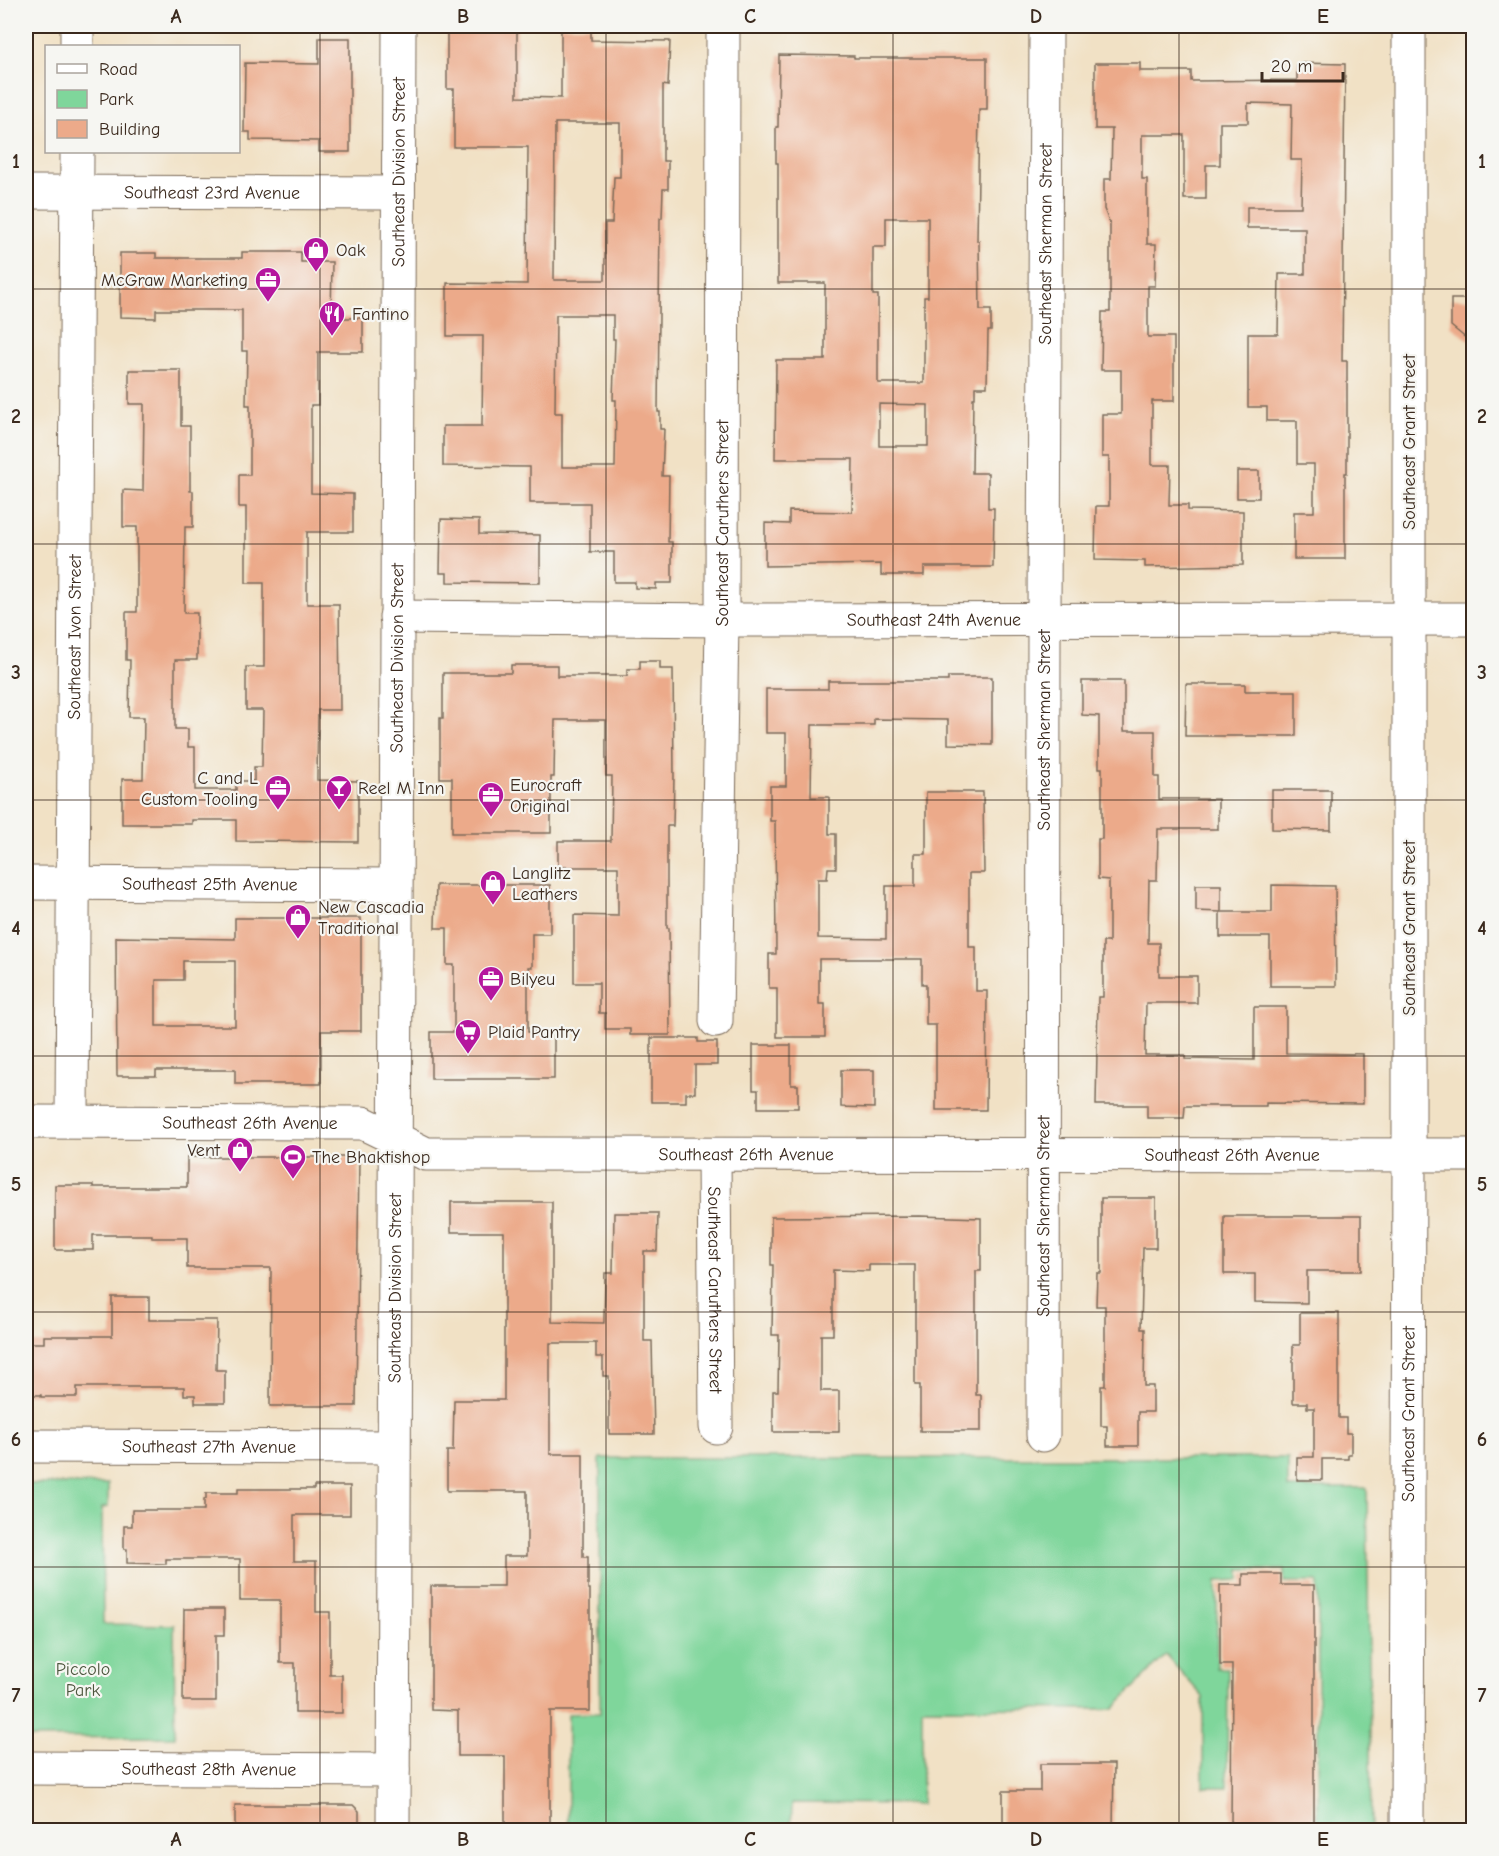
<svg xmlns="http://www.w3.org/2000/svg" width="1499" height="1856" viewBox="0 0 1499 1856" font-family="'Comic Neue',sans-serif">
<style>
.green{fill:#7fd69b;stroke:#5d805c;stroke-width:1.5}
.building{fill:#ecaa8a;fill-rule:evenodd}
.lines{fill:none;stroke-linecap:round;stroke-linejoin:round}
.minor-casing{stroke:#7b6a58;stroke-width:35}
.tertiary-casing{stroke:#7b6a58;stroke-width:35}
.secondary-casing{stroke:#7b6a58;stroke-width:35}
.minor{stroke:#fff;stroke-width:33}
.tertiary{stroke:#fff;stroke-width:33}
.secondary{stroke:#fff;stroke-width:33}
.grid{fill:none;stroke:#3b2a1e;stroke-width:1.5;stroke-opacity:0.55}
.labels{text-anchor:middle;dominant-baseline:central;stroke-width:4.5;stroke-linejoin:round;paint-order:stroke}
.street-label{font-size:18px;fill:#3b2a1e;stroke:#f6f6f2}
.poi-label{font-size:18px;fill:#3b2a1e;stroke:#f6f6f2;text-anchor:start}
.park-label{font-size:18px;fill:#4c553d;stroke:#f6f6f2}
.neatline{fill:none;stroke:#3b2a1e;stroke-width:2}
.grid-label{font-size:20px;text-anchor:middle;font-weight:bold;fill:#3b2a1e}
</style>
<rect width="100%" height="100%" fill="#f6f6f2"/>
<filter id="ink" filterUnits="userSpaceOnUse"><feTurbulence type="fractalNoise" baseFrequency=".0167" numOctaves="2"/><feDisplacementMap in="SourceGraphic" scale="12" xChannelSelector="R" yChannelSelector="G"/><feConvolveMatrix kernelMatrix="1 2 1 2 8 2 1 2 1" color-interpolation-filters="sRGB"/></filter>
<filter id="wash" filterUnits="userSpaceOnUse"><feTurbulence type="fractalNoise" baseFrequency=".008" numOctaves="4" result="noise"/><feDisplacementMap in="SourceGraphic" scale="24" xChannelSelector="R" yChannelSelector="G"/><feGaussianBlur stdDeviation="1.35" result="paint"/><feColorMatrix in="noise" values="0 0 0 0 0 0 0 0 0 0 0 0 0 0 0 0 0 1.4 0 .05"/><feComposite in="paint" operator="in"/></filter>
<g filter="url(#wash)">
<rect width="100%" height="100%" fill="#f1e1c5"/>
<path class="green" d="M600 1458H1288V1488H1367L1371 1830H1318V1582H1284V1570H1240V1580L1217 1581V1668H1228L1227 1787H1203V1697L1166 1655 1113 1709 922 1708V1804L792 1803 791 1830H568V1714L600 1713Z
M26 1484H108V1507L102 1508 103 1624 174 1625 175 1737 26 1738Z"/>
<g id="blocks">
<path class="building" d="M447 26H517V97L561 98V26H591V40L670 41 668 86 663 85V161H668V189H663L662 218H660L658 412H660V429H664L662 476H669L668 542H672V583H656V589L635 588V582H614V552H590V503H530V467L443 466V426H482L483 336H447V283L527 284 528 147H454V89H447ZM555 123H620V177H614L612 223H605V280H554ZM556 315H613V339H615L613 400H616L615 467H562V413H555Z
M319 38H350V152H319V141L250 140V132H244L245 63 319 64Z
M779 55 854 56V58H987V109H979L977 241H979L980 310H991V331H988L987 387H975V398H973L972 473H988V508H994L993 567H924V575H881V564L765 566V523L789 524V511L852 512 853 459H775L776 360H825V283H778V163H776V127H778ZM886 218H928V297H924V383H878V295H873V247H886ZM879 404 928 405V446H879Z
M1095 63H1140V71H1191V81L1297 80V63L1345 64 1342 361H1347V473H1345V559H1294V512H1314V464H1297V421H1267V407H1248V334H1278L1279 274H1305V228H1247V207H1301L1302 160H1291L1292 104 1248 103V123H1220V165H1206V199H1184V135H1142V179H1147V244H1156L1155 286H1148V337H1174V401H1152V465H1170L1169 505H1188V510L1243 511V565L1145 567V561L1095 560 1096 506H1109V457H1102V414H1121V370H1101L1102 312H1110V224L1104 209V179H1111L1112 129H1095Z
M242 252H301V262H332L331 318H363V352H318V405H311V493L353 494V532H307V604H339L340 710H318L317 780 358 781V842L236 841V820H192V824H122V779H143L144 717H129L130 660H126V612H137V527H123V490L143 491 144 404H129V370H181V426H190V491H193V527H185L184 613H197V660H175V729H188V747H195V790H236V781H254V767H262L263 710H246V667H264V583H246V507H239V475H250V405H246L247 351H242V310H156V318L120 317V253H156V258H242Z
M1451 299H1473V344L1451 326Z
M1237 471H1259V498H1237Z
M441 519 479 520V534L540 535V583L447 582V573H440Z
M640 661H660V669H673L674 776 673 826H667V928H669L670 1035H630V1029H605V1013H599V983H574V915L618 916V867H558V841H611L612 776H606V720H555L554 777H551V833H452V778H440V718H443V673H511V665H557V676H627V669H640Z
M948 677H992V745L948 744V720L874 719V725H812L811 797H829V834H836V868H828L827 879H818V938L886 939V886H915V854H926V792H983L984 873H969V947H976V991H987L986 1110H936V1025H926V984H922V959H819V1004H825V1037H777V988H769V954H776L775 821H770V786H786V733H766V689H828V681H948Z
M1082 681H1124V731H1155V777H1159V799H1218V829H1158L1157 880H1149L1148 943H1159V976H1197V1003H1146L1145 1055H1185V1059L1254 1060V1007H1286V1053L1363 1054V1104L1266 1103V1106H1185L1184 1118H1147V1105H1096L1098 997H1103V942H1109V880L1098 879V839H1102V768H1099V716L1082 715Z
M1186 684H1245V691H1296V736H1185Z
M1272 790H1331V830L1272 829Z
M436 885H550V934H532V967H528V1032H554V1079H431V1032H454V965H447V928H435Z
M1196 885H1221V912L1196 911Z
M1272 885 1335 886 1336 986H1270V937H1220V912H1272Z
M235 918H361V1031H321V1084H235V1070H156V1076H117L116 937 235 939ZM183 961H235V1026H156V980H183Z
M651 1038H698V1042H717V1065H695V1093H686V1102H651Z
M753 1045H791V1085H798V1108H758V1090H753Z
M841 1070H874V1108L841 1107Z
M187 1157H359L356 1406H270L271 1268H187V1238H152V1235H93V1250H55V1185H93V1187H187Z
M1101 1198H1156V1248H1143L1141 1329H1145L1144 1386H1153V1412H1138V1446H1107V1426H1101V1386H1105V1306H1096L1097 1273H1101Z
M451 1202H552V1322L604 1323 605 1273H613L614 1213H658L657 1251H644V1341H652L654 1434H609V1376H603V1357H596V1343H550V1454H583V1557H588V1589H590V1711H550V1830H505V1756H458V1711L431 1710V1586H504V1556H527V1491H447V1451H453L454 1400H504V1232H451Z
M920 1216 981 1218V1271H976V1395H981V1431H920V1385H915V1265H869V1271L833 1270V1335H821V1391H839V1432H773V1391H778L779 1335H772L773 1265H771V1217Z
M1224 1216H1361V1271H1307V1303L1255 1302V1274H1224Z
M112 1297H149V1320H217L216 1370H225V1403H195V1395H184V1387H77V1397H41V1395H26V1343H44V1336H112Z
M1300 1313H1339V1418H1346V1433H1351V1454H1348V1459H1322V1480H1297V1457H1314V1408H1307V1403H1293V1345H1300Z
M314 1486H350V1515H294V1561H316V1612H330V1675H342V1713H295V1663H280V1600H240V1559H166V1564L127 1563V1549H124V1526H132V1510H204V1499H206V1493H238V1489H314Z
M1243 1574H1281V1585H1314V1830H1231L1232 1665H1220V1585H1243Z
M184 1609H224V1635H216V1701H183Z
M1040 1764H1114L1113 1830H1003V1791H1040Z
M235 1805H353L359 1811V1830H235Z"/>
</g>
</g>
<g filter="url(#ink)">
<use href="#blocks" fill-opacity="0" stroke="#7b6a58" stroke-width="1.5"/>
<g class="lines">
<g class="minor-casing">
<g id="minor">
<path d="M77 26V46"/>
<path id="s1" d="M26 192 398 193"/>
<path id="s2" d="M396 617 722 620 1474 619"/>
<path id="s3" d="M26 883 395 885"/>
<path id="s4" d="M716 1021 722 620 723 26"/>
<path id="s5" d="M72 1121 77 152"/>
<path id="s6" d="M394 1138 426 1154 1474 1155"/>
<path id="s7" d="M714 1155 716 1427"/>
<path id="s8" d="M1043 1435 1044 620 1046 26"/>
<path id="s9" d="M26 1446 393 1447"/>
<path id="s10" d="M26 1768 393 1770"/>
<path id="s11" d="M1407 1830 1409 1155V26"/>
</g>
</g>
<g class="tertiary-casing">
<g id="tertiary">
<path id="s12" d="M26 1122 363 1123 394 1138"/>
</g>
</g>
<g class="secondary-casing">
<g id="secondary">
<path id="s13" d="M393 1830 399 26"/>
</g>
</g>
<use href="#minor" class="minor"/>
<use href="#tertiary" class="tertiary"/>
<use href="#secondary" class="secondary"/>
</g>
</g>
<path class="grid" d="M320 26V1830M606 26V1830M893 26V1830M1179 26V1830M26 289H1474M26 544H1474M26 800H1474M26 1056H1474M26 1312H1474M26 1567H1474"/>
<defs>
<g id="shop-pin" transform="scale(1.35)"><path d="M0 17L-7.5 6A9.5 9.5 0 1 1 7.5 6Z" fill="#b5179e" stroke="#f6f6f2"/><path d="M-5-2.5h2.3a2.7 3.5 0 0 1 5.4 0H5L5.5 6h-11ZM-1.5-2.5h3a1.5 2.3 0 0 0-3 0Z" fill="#fff"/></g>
<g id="office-pin" transform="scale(1.35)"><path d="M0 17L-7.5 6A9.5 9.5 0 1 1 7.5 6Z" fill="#b5179e" stroke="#f6f6f2"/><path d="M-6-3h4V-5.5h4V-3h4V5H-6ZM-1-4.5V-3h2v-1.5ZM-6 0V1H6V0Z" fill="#fff"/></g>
<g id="restaurant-pin" transform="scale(1.35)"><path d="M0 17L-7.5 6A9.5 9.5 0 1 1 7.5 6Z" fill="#b5179e" stroke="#f6f6f2"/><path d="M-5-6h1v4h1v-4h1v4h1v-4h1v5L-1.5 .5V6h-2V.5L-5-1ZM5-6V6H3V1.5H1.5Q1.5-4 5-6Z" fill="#fff"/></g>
<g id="bar-pin" transform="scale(1.35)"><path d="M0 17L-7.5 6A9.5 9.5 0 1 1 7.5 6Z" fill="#b5179e" stroke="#f6f6f2"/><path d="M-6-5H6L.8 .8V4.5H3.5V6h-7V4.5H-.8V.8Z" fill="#fff"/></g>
<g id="supermarket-pin" transform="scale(1.35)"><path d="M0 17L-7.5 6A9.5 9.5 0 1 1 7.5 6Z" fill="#b5179e" stroke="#f6f6f2"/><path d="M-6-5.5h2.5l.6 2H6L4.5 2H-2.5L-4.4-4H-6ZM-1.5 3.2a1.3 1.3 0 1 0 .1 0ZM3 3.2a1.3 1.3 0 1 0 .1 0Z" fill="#fff"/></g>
<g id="stadium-pin" transform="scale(1.35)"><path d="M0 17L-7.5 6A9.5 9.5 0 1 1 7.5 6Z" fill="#b5179e" stroke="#f6f6f2"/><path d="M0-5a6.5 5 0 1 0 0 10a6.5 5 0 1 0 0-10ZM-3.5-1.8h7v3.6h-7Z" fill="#fff"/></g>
</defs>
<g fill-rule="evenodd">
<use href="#shop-pin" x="316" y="250"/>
<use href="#office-pin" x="268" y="280"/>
<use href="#restaurant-pin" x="332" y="314"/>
<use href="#office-pin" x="278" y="788"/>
<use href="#bar-pin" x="339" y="788"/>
<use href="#office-pin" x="491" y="795"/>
<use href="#shop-pin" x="493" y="883"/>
<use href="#shop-pin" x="298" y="917"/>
<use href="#office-pin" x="491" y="979"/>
<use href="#supermarket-pin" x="468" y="1032"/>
<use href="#shop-pin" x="240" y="1150"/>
<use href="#stadium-pin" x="293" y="1157"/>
</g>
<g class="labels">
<g class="street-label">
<text stroke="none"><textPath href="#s13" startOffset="1658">Southeast Division Street</textPath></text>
<text stroke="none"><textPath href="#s1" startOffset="186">Southeast 23rd Avenue</textPath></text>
<text stroke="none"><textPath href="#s8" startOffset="1191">Southeast Sherman Street</textPath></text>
<text transform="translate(1409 442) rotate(-90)">Southeast Grant Street</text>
<text stroke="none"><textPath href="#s4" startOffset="498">Southeast Caruthers Street</textPath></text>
<text stroke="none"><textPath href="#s2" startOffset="538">Southeast 24th Avenue</textPath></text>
<text stroke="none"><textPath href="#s5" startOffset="484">Southeast Ivon Street</textPath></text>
<text stroke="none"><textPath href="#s13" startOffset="1172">Southeast Division Street</textPath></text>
<text stroke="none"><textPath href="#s8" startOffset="705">Southeast Sherman Street</textPath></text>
<text stroke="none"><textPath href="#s3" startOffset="184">Southeast 25th Avenue</textPath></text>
<text transform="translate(1409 928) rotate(-90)">Southeast Grant Street</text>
<text stroke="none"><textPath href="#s12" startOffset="224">Southeast 26th Avenue</textPath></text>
<text stroke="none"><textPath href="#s6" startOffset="356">Southeast 26th Avenue</textPath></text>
<text stroke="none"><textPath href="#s6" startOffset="842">Southeast 26th Avenue</textPath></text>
<text stroke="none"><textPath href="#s8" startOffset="219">Southeast Sherman Street</textPath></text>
<text stroke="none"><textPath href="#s13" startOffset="542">Southeast Division Street</textPath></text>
<text stroke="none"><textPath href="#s7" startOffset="135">Southeast Caruthers Street</textPath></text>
<text stroke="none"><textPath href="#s11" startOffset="416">Southeast Grant Street</textPath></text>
<text stroke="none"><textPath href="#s9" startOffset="183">Southeast 27th Avenue</textPath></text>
<text stroke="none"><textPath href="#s10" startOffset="183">Southeast 28th Avenue</textPath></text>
</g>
<g class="poi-label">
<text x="336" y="250">Oak</text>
<text x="248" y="280" text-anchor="end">McGraw Marketing</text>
<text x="352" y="314">Fantino</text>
<text x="258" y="778" text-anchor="end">C and L<tspan x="258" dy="21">Custom Tooling</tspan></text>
<text x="510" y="785">Eurocraft<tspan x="510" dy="21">Original</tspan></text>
<text x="358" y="788">Reel M Inn</text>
<text x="512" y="873">Langlitz<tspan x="512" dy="21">Leathers</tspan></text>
<text x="318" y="907">New Cascadia<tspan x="318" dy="21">Traditional</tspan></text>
<text x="510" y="979">Bilyeu</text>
<text x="488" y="1032">Plaid Pantry</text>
<text x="220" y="1150" text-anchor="end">Vent</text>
<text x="312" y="1157">The Bhaktishop</text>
</g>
<g class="park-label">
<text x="83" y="1669">Piccolo<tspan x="83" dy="21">Park</tspan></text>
</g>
</g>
<rect width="1499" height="1856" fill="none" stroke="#f6f6f2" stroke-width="66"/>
<rect x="45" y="45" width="195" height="108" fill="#f6f6f2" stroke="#aba49d" stroke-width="1.5"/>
<rect x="57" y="64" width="30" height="9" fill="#ffffff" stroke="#aba49d" stroke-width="1.5"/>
<text x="99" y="75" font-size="18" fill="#3b2a1e">Road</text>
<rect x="57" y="90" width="30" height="18" fill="#7fd69b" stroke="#aba49d" stroke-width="1.5"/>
<text x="99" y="105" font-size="18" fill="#3b2a1e">Park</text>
<rect x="57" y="120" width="30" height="18" fill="#ecaa8a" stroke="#aba49d" stroke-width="1.5"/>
<text x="99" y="135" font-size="18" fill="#3b2a1e">Building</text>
<path d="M1262 72v9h81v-9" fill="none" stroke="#3b2a1e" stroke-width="3"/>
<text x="1271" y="72" font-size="18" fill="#3b2a1e" stroke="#f6f6f2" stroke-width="4.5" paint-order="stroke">20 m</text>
<rect x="33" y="33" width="1433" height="1790" class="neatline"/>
<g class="grid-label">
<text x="176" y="23">A</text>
<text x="463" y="23">B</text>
<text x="750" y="23">C</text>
<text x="1036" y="23">D</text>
<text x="1323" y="23">E</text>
<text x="16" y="168">1</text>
<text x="1482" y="168">1</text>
<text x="16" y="423">2</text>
<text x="1482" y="423">2</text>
<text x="16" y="679">3</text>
<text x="1482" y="679">3</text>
<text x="16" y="935">4</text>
<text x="1482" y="935">4</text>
<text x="16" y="1191">5</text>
<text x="1482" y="1191">5</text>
<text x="16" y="1446">6</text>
<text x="1482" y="1446">6</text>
<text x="16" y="1702">7</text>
<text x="1482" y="1702">7</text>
<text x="176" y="1846">A</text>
<text x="463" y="1846">B</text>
<text x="750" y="1846">C</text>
<text x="1036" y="1846">D</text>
<text x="1323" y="1846">E</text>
</g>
</svg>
